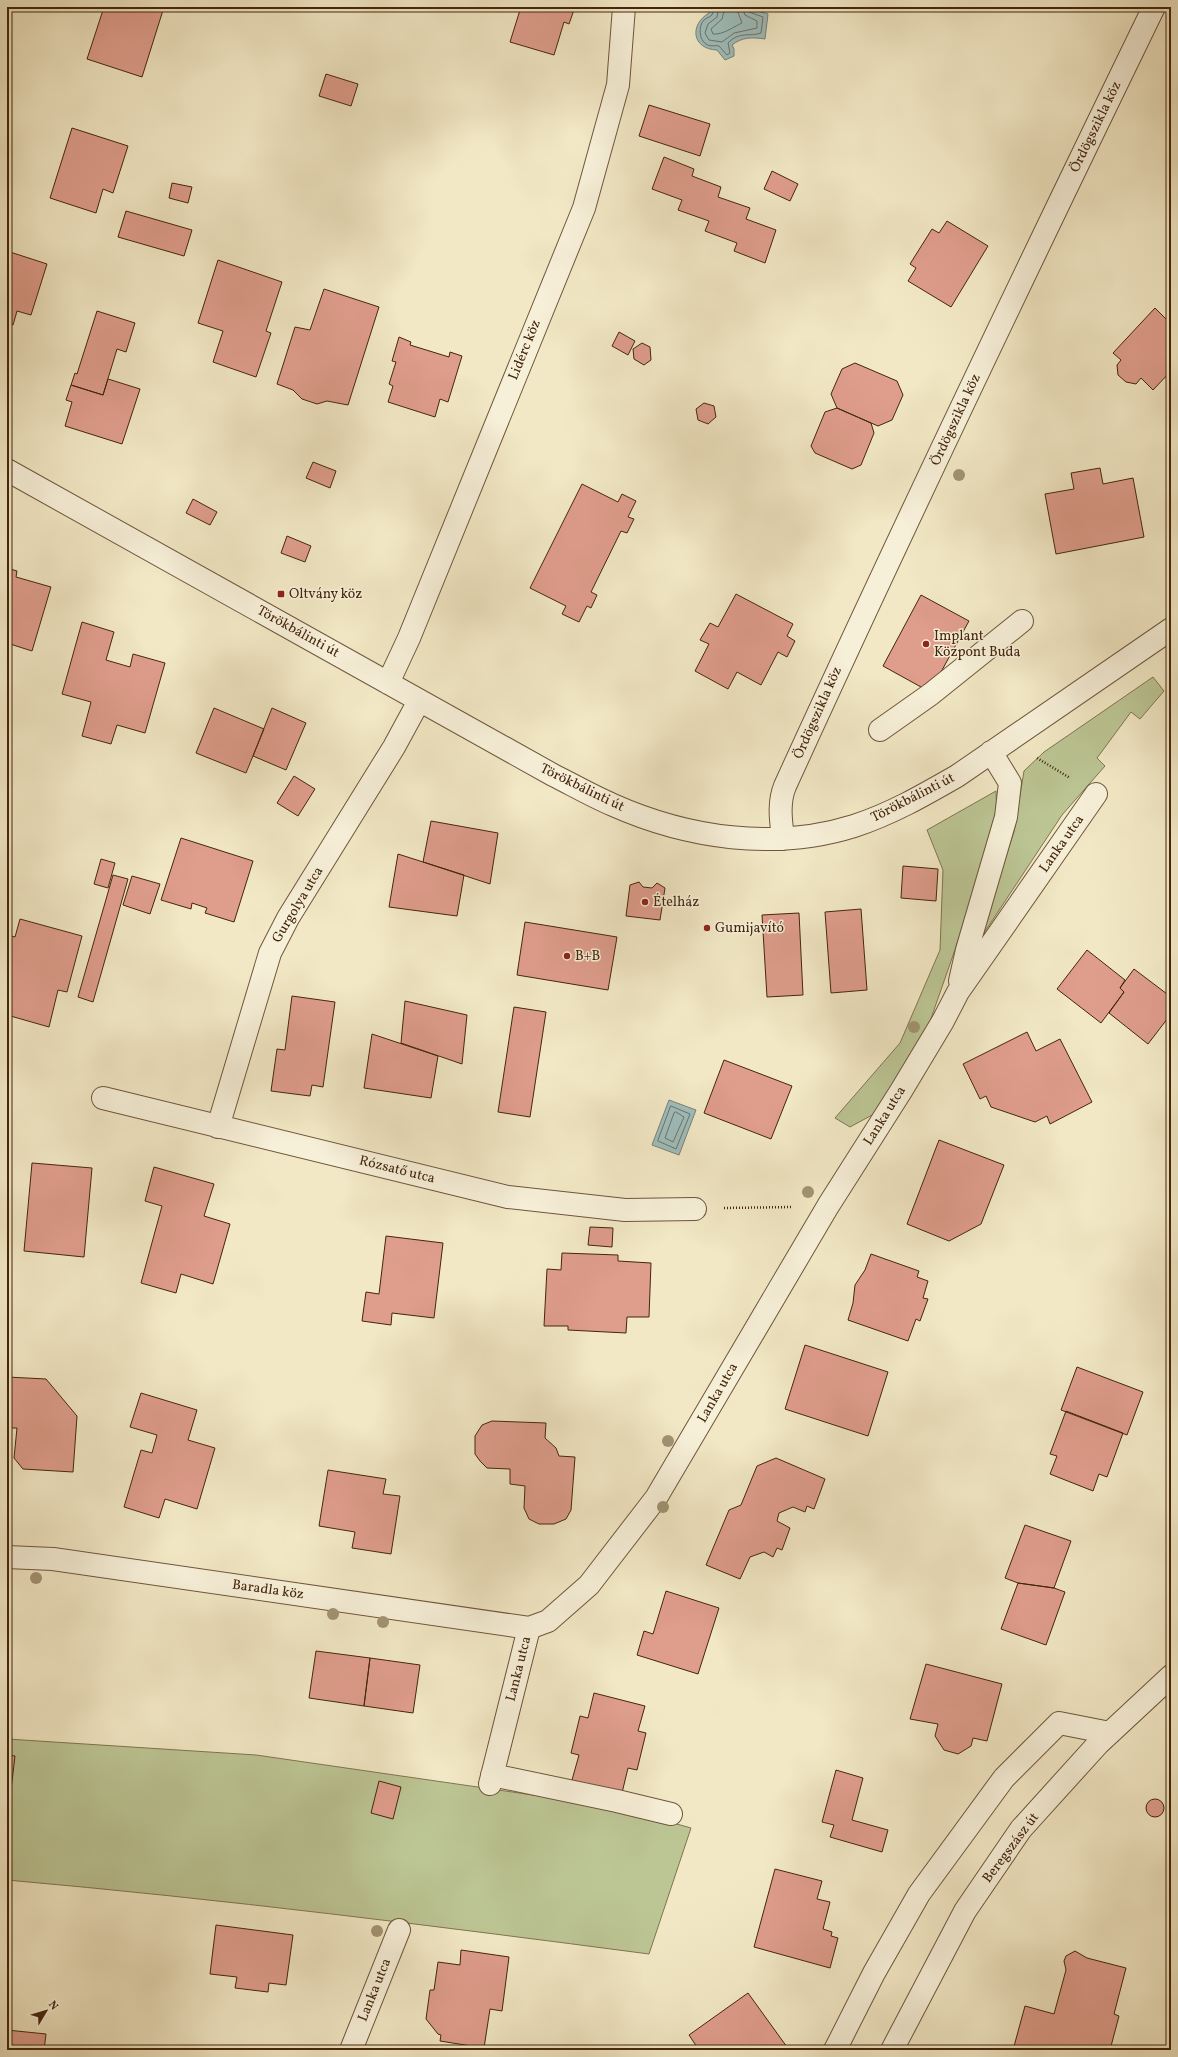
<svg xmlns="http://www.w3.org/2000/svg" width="1178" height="2057" viewBox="0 0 1178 2057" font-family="Vollkorn,serif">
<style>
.green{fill:#bcc594;stroke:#807550}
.water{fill:#9ebebd;stroke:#7a8177}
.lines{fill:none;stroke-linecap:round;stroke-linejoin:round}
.shore{stroke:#707265;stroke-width:1}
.building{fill:#df9d8c;stroke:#43250d}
.minor-casing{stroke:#6f563b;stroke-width:24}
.path{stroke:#43250d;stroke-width:2.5;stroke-dasharray:1 2;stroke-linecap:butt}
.minor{stroke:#f7f0d9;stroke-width:22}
.tree{fill:#a29372}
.poi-dot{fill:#8f2418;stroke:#f7f0d9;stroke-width:1.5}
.labels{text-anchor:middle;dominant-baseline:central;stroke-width:3;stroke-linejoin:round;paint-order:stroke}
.street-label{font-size:14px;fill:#43250d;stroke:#f7f0d9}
.poi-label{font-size:14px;fill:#43250d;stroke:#f7f0d9;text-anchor:start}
</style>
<rect width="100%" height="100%" fill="#f2e8c5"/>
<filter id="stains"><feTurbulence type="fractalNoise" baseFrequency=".005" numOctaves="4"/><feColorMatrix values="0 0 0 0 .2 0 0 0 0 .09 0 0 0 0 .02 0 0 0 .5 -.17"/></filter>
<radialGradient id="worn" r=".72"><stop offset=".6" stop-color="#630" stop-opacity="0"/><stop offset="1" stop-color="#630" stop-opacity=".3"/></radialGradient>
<path class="green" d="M1153 677 1164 691 1140 719 1131 712 1097 758 1105 766 1062 815 982 936 979 935 1014 832 1024 771 1044 752Z
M996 791 997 818 958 941 927 1030 874 1114 850 1127 835 1118 900 1043 940 950 943 870 927 830Z
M7 1739 256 1755 616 1807 691 1828 649 1954C436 1926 222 1899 7 1880Z"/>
<path class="water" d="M710 7H745L768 14 765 39C752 37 742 37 732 45L734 49V56L725 60 717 50C692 49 689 25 709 13Z
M669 1100 696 1110 679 1155 652 1145Z"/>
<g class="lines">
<path class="shore" d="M714 7 712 15C710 17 706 18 704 20 698 26 699 40 706 44 710 47 715 45 719 46L727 55 730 53 728 43C739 31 750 37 761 33L763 17 749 12 747 7
M719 7 717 17 708 24 705 33 709 40 722 42 734 33 757 28V21L745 15 742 7
M725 7 722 19 711 29 713 34C723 35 733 27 742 23L736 7
M671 1106 690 1114 676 1149 658 1141Z
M676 1112 684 1117 673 1142 665 1138 674 1113Z"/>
</g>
<path class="building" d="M104 7H164L142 77 87 59Z
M513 7H575L569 24 564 22 554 55 510 42 520 10Z
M326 74 358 84 351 106 319 96Z
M649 105 710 124 700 156 639 136Z
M72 128 128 146 113 193 103 189 96 213 50 198Z
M664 157 694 169 692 176 721 187 718 197 750 208 746 219 776 230 765 263 734 251 737 243 705 231 709 221 678 210 682 200 652 189Z
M772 171 798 184 790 201 764 189Z
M172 183 192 187 188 203 169 198Z
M126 211 192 230 184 256 118 237Z
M947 221 988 246 951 307 908 281 916 268 910 264 932 229 939 233Z
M7 251 47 264 31 315 17 311 13 325 7 323Z
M218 260 282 282 266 331 271 333 256 377 213 362 223 331 198 323Z
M324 289 379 307 348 405 327 401 317 404 302 399 293 390 277 384 295 327 310 330Z
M1155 308 1171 324V371L1153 390 1141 378 1136 384 1126 382 1118 375 1117 365 1121 360 1113 353Z
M97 311 135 323 126 352 117 349 103 395 71 385 75 373 77 374Z
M619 332 635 341 628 355 612 346Z
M399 337 411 342 410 345 449 357 450 352 462 356 448 402 440 399 435 417 388 402 393 386 389 384 396 362 392 361Z
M642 343 650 347 651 360 644 365 634 359 633 349Z
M855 363 897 381 903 395 892 420 878 426 837 408 831 394 842 369Z
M108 379 140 389 122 444 65 426 72 402 66 400 71 385 103 395Z
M704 403 714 406 716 417 708 424 698 420 696 409Z
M837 408 871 423 874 433 861 465 852 469 815 453 811 446 825 412Z
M313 462 336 471 330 488 306 478Z
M1100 468 1103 484 1133 478 1144 537 1056 554 1045 494 1074 489 1071 473Z
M582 484 618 502 622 494 636 501 628 517 634 519 627 533 621 531 591 592 597 595 591 608 587 606 579 622 562 614 566 606 530 588Z
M193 499 217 512 210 525 186 513Z
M287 536 311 546 305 562 281 553Z
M7 568 17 571 16 577 51 587 32 651 7 643Z
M736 594 793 624 787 636 795 641 787 657 778 652 761 685 737 672 728 689 695 671 709 644 700 640 710 623 718 627Z
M921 595 969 621 930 692 883 666Z
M82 622 114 632 106 660 130 667 133 654 165 663 145 733 117 725 111 744 82 736 91 702 62 694Z
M214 708 264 729 246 773 196 753Z
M272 708 306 723 286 770 253 756Z
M294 776 315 789 298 816 277 803Z
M431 821 498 833 490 884 423 862Z
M181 838 253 861 234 922 205 913 207 908 192 903 191 909 161 900Z
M398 854 464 875 457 916 389 907Z
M101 859 115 863 108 888 94 884Z
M903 866 938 869 936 901 901 898Z
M113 875 128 879 93 1002 78 997Z
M132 876 160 884 150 914 123 905Z
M639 882 643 887 652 888 657 883 665 888 660 920 626 916 630 885Z
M861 909 867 990 831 993 825 912Z
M799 913 803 995 767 997 762 915Z
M20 919 82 936 67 992 58 990 49 1027 7 1015V939L8 935 15 937Z
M525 922 617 937 608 990 517 975Z
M1087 950 1125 980 1120 988 1124 992 1101 1023 1057 989Z
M1134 969 1171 997V1014L1148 1044 1109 1013 1124 992 1120 988Z
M292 996 335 1002 323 1087 312 1085 310 1096 271 1091 277 1049 285 1050Z
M405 1001 467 1015 462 1064 401 1043Z
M514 1007 546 1012 530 1117 498 1112Z
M1027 1032 1036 1051 1060 1039 1092 1102 1050 1124 1047 1116 1035 1122 991 1107 986 1096 980 1099 963 1064Z
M372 1034 438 1056 431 1098 364 1088Z
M724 1060 792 1086 771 1139 704 1113Z
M939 1140 1004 1165 981 1224 949 1241 907 1224Z
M32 1163 92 1168 84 1257 24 1251Z
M154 1167 214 1184 204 1216 230 1224 213 1284 181 1274 176 1293 141 1283 162 1206 145 1201Z
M590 1227 613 1228 612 1247 588 1245Z
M386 1236 443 1243 434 1318 392 1313 391 1325 362 1321 366 1292 379 1294Z
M562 1253 618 1255V1261L651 1263 649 1317H627L626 1333 568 1330V1326H544L547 1269 561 1270Z
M871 1254 919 1271 917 1277 928 1281 923 1298 928 1299 920 1321 916 1319 908 1341 848 1320 853 1303 855 1285 865 1270Z
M805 1345 888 1372 868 1436 785 1409Z
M1077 1367 1143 1392 1127 1435 1061 1410Z
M7 1377 46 1379 77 1416 73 1472 23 1469 14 1458 17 1428H7Z
M141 1393 197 1410 188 1440 215 1448 197 1509 165 1499 159 1518 124 1507 141 1450 152 1453 157 1435 130 1427Z
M1066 1411 1123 1433 1107 1477 1099 1474 1093 1491 1050 1474 1057 1456 1050 1454Z
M492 1421 546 1423 545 1438 556 1448 559 1456 575 1457 571 1510 566 1519 554 1524H539L529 1519 524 1508 525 1486 510 1484V1469L487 1468 480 1461 475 1454V1436L482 1425Z
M776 1458 825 1479 814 1509 807 1506 805 1512 793 1507 779 1513 777 1521 790 1528 782 1550 777 1548 773 1557 764 1552 750 1557 740 1579 706 1565 729 1510 741 1505 757 1466Z
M328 1470 386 1479 383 1494 400 1496 391 1554 352 1548 355 1532 319 1526Z
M1025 1525 1071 1541 1054 1588 1018 1583 1005 1578Z
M1018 1583 1054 1588 1065 1592 1046 1645 1001 1629Z
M666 1591 719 1608 698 1674 637 1655 644 1631 653 1634Z
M316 1651 370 1658 364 1706 309 1698Z
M370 1658 420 1665 413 1713 364 1706Z
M926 1664 1002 1684 987 1741 973 1738 971 1746 958 1754 944 1750 935 1736 938 1724 910 1719Z
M594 1693 645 1706 638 1731 646 1733 637 1770 628 1768 622 1793 572 1780 579 1755 571 1753 580 1716 588 1718Z
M7 1755 15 1756 11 1790 7 1789Z
M836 1770 863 1778 852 1820 888 1830 882 1852 830 1837 834 1825 822 1822Z
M379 1781 401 1787 393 1819 371 1813Z
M1146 1808a9 9 0 1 1 18 0a9 9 0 1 1-18 0Z
M775 1869 822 1881 817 1899 830 1902 823 1929 832 1932 831 1936 838 1938 830 1968 754 1947Z
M216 1925 293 1935 286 1985 269 1983 268 1992 235 1988 237 1977 210 1974Z
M461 1950 509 1957 502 2011 490 2009 484 2048 440 2041 441 2035 438 2034 426 2019 430 1990H434L438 1962 460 1965Z
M1075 1951 1087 1958 1126 1968 1114 2014 1119 2016 1110 2050H1013L1025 2006 1054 2014 1066 1970 1064 1961 1066 1956Z
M748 1993 787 2047 782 2050H699L689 2035Z
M7 2030 46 2034 44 2050H7Z
M1151 2046 1166 2050H1150Z"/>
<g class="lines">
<g class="minor-casing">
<path id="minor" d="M7 470 553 775C573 785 592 796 613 805 687 838 775 851 854 826 891 814 924 795 957 776L1171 629
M388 683 409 638 584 208 618 85 624 7
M880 730 931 694 1022 621
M783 839C781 821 778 803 785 786 904 525 1028 266 1154 7
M960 981 967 950 1006 817 1010 783 991 752
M103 1098 508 1197 625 1210 695 1209
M218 1127 270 953 288 918 394 747 419 701
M7 1557 53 1559 529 1628 548 1621 589 1585 656 1498 828 1206 901 1091 943 1021 958 992 1096 794
M492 1775 617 1801 671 1814
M490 1784 529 1628
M351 2050 399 1930
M835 2050 874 1973 919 1894 1004 1778 1059 1723 1110 1733
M892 2050 965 1911 1021 1829 1098 1744 1171 1676"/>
</g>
<path class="path" d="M1037 758 1070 778
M724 1208 793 1207"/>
<use href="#minor" class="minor"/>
</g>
<g class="tree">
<circle cx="959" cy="475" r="6"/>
<circle cx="914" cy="1027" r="6"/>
<circle cx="808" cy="1192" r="6"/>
<circle cx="668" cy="1441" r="6"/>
<circle cx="663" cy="1507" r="6"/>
<circle cx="36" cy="1578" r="6"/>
<circle cx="333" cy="1614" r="6"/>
<circle cx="383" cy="1622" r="6"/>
<circle cx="377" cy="1931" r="6"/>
</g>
<g class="poi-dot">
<rect x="277" y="590" width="8" height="8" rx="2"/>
<circle cx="926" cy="644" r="4"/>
<circle cx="645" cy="902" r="4"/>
<circle cx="707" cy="928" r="4"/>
<circle cx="567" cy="956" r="4"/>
</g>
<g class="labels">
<g class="street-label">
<text transform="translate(1096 127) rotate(-64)">Ördögszikla köz</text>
<text transform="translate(525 350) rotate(-68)">Lidérc köz</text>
<text transform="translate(956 420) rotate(-65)">Ördögszikla köz</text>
<text transform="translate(298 632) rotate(29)">Törökbálinti út</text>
<text transform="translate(818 713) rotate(-66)">Ördögszikla köz</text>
<text transform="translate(582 788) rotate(26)">Törökbálinti út</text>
<text transform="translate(913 798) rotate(-27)">Törökbálinti út</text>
<text transform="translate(1062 844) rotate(-55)">Lanka utca</text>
<text transform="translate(298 905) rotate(-59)">Gurgolya utca</text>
<text transform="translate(885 1116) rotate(-58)">Lanka utca</text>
<text transform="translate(397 1170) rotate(14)">Rózsatő utca</text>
<text transform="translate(718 1393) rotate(-60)">Lanka utca</text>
<text transform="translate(268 1590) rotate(8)">Baradla köz</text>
<text transform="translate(519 1669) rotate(-76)">Lanka utca</text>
<text transform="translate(1011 1848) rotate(-53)">Beregszász út</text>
<text transform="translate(375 1990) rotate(-68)">Lanka utca</text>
</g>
<g class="poi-label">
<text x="289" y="594">Oltvány köz</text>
<text x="934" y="636">Implant<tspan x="934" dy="16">Központ Buda</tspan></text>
<text x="653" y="902">Ételház</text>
<text x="715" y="928">Gumijavító</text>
<text x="575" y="956">B+B</text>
</g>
</g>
<rect width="1178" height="2057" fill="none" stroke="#f2e8c5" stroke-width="24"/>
<rect x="8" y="8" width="1162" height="2041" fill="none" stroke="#43250d" stroke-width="2"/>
<rect x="12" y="12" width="1154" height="2033" fill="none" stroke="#43250d"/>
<g transform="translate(46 2011) rotate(52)" stroke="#f7f0d9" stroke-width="3" paint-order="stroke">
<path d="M0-3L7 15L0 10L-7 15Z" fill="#43250d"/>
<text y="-6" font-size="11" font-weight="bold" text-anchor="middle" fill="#43250d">N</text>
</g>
<rect width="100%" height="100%" filter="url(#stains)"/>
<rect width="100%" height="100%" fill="url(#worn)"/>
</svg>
